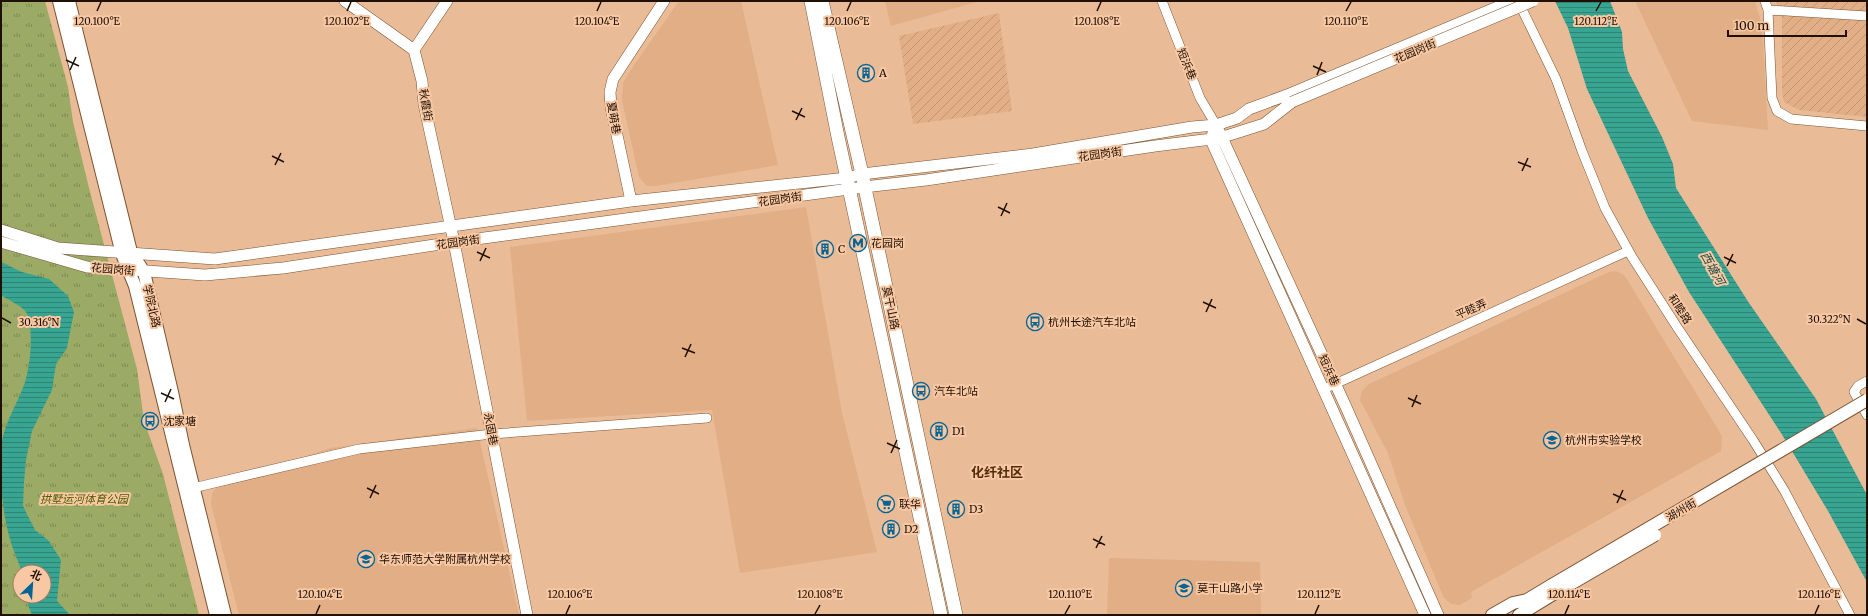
<svg xmlns="http://www.w3.org/2000/svg" width="1868" height="616" viewBox="0 0 1868 616" font-family="Merriweather,'Noto Sans SC',serif">
<style>
.built{fill:#e2ae85}
.industrial{fill:url(#industrial-furrows)}
.grass{fill:url(#grass-tufts);fill-rule:evenodd}
.water{fill:url(#water-rules)}
.lines{fill:none;stroke-linecap:round;stroke-linejoin:round}
.minor-casing{stroke:#7b5331;stroke-width:10}
.tertiary-casing{stroke:#7b5331;stroke-width:12}
.secondary-casing{stroke:#7b5331;stroke-width:14}
.primary-casing{stroke:#7b5331;stroke-width:14}
.minor{stroke:#fff;stroke-width:9}
.tertiary{stroke:#fff;stroke-width:11}
.secondary{stroke:#fff;stroke-width:12}
.primary{stroke:#fff;stroke-width:13}
.tertiary-bridge-casing{stroke:#7b5331;stroke-width:12;stroke-linecap:butt}
.secondary-bridge-casing{stroke:#7b5331;stroke-width:14;stroke-linecap:butt}
.tertiary-bridge{stroke:#fff;stroke-width:11}
.secondary-bridge{stroke:#fff;stroke-width:12}
.ticks{fill:none;stroke:#201003;stroke-width:1.5}
.labels{text-anchor:middle;dominant-baseline:central;stroke-width:4;stroke-linejoin:round;paint-order:stroke}
.street-label{font-size:11px;fill:#201003;stroke:#f7c8a3}
.poi-label{font-size:11px;fill:#201003;stroke:#f7c8a3;text-anchor:start}
.park-label{font-size:11px;font-style:italic;fill:#4e5c02;stroke:#f7c8a3}
.water-label{font-size:12px;font-style:italic;fill:#214f46;stroke:#f7c8a3}
.quarter-label{font-size:13px;font-weight:bold;fill:#522d08;stroke:#f7c8a3}
.ticks-label{font-size:10px;text-anchor:middle;fill:#201003;stroke:#f7c8a3;stroke-width:4;stroke-linejoin:round;paint-order:stroke}
</style>
<defs>
<pattern id="industrial-furrows" width="10" height="10" patternUnits="userSpaceOnUse"><rect width="10" height="10" fill="#e2ae85"/><path d="M-1 1l2-2M0 10L10 0M9 11l2-2" fill="none" stroke="#c29571"/></pattern>
<pattern id="grass-tufts" width="24" height="20" patternUnits="userSpaceOnUse"><rect width="24" height="20" fill="#9bab66"/><path d="M3 7l-1-3M5 7V3M7 7l1-3M15 17l-1-3M17 17v-4M19 17l1-3" fill="none" stroke="#7e8a52"/></pattern>
<pattern id="water-rules" width="6" height="5" patternUnits="userSpaceOnUse"><rect width="6" height="5" fill="#38a492"/><path d="M0 2.5h6" fill="none" stroke="#2f8475"/></pattern>
</defs>
<rect width="100%" height="100%" fill="#eabb97"/>
<path class="built" d="M679 1H741L778 165 656 186H647L639 177 622 100 623 83 632 68Z
M885 1H980L891 26Z
M1635 1H1755L1760 18 1763 43 1768 130 1692 121Z
M806 207 842 413 877 552 740 573 712 410 527 421 510 247Z
M1616 271 1624 275 1628 281 1722 436 1721 451 1471 592 1472 598 1460 605 1451 604 1444 598 1405 505 1388 453 1360 400 1362 391 1369 384 1609 272Z
M477 428 519 615H239L211 504 212 494 216 487 330 448Z
M1109 558 1260 562 1261 615H1107Z"/>
<path class="industrial" d="M1776 1H1867V117L1799 110 1784 102 1782 92V18Z
M999 13 1012 111 913 124 899 36Z"/>
<path class="grass" d="M1 1H45L68 87 73 122 89 188 137 369 144 421 163 474 199 615H1ZM20 572H44V596H20Z"/>
<path class="water" d="M1555 1H1610L1622 32 1623 49 1628 71 1662 137 1673 164 1676 188 1749 303 1816 399 1867 495V582L1828 511 1781 433 1689 292 1648 218 1587 89 1568 28Z
M1 262 22 272 49 279 68 296 74 312 67 348 56 364 52 390 32 431 26 460 24 482 23 506 35 530 49 541 61 560 57 601 70 615H32L28 605 26 596H44V572H22C19 563 15 555 12 546 2 515 0 483 1 450 2 428 14 410 22 390 30 373 35 329 26 312 22 306 8 300 1 295Z"/>
<g class="lines">
<g class="minor-casing">
<path id="minor" d="M1162 1 1200 98 1216 125
M1518 1 1556 79 1582 151 1605 208 1632 257 1677 327 1753 440 1784 490 1850 615
M1765 1 1768 10 1772 98 1777 111 1791 119 1867 126
M1768 10 1867 16
M1867 381 1858 386 1854 392 1867 415
M1324 389 1628 251
M193 488 359 449 492 434 707 418"/>
</g>
<g class="tertiary-casing">
<path id="tertiary" d="M345 1 414 50 422 81 424 104 454 242 527 615
M414 50 447 1
M1219 131 1346 407 1438 615
M1213 133 1211 140 1425 615
M631 201 611 107 610 92 613 79 664 1
M1 230 58 248 215 259 631 201 847 178 862 174 1033 154 1192 127 1216 125 1237 118 1249 109 1287 95 1512 1
M1 242 87 267 104 268 205 275 283 268 454 242 864 187 926 180 1155 146 1220 138 1264 124 1292 102"/>
</g>
<g class="secondary-casing">
<path id="secondary" d="M59 1 122 254 135 286 216 615
M69 1 131 252 144 272 172 392 183 445 225 615
M1492 615 1513 603 1527 600 1552 585
M1519 615 1555 593"/>
</g>
<g class="primary-casing">
<path id="primary" d="M811 1 838 137 941 615
M822 1 862 174 956 615"/>
</g>
<use href="#minor" class="minor"/>
<use href="#tertiary" class="tertiary"/>
<use href="#secondary" class="secondary"/>
<use href="#primary" class="primary"/>
<g class="tertiary-bridge-casing">
<path id="tertiary-bridge" d="M1292 102 1533 1"/>
</g>
<g class="secondary-bridge-casing">
<path id="secondary-bridge" d="M1552 585 1867 400
M1555 593 1655 535"/>
</g>
<use href="#tertiary-bridge" class="tertiary-bridge"/>
<use href="#secondary-bridge" class="secondary-bridge"/>
</g>
<path class="ticks" d="M97 11 101 2M347 11 351 2M597 11 601 2M847 11 851 2M1097 11 1101 2M1346 11 1351 2M1596 11 1601 2M66 60 79 66M1313 66 1326 72M70 70 76 57M1317 75 1322 62M792 111 805 117M796 120 802 108M272 156 284 162M1518 162 1531 167M275 165 281 153M1522 171 1528 158M998 207 1010 213M1001 216 1007 203M477 252 490 258M1724 257 1736 263M480 261 486 248M1727 266 1733 254M1203 302 1216 308M1206 312 1212 299M2 318 11 323M1857 319 1866 324M682 348 695 353M685 357 691 344M161 393 174 399M1408 398 1421 404M165 402 171 389M1412 407 1417 395M887 443 900 449M891 453 897 440M367 488 379 494M1613 494 1626 500M370 498 376 485M1617 503 1623 490M1093 539 1105 545M1096 548 1102 536M316 614 320 605M566 614 570 605M815 614 820 605M1065 614 1070 605M1315 614 1319 605M1565 614 1569 605M1815 614 1819 605"/>
<defs>
<g id="building-ring" transform="scale(0.9)"><circle r="9.5" fill="#f7c8a3" stroke="#046494" stroke-width="1.5"/><path d="M-4-6H4V6H1V3H-1V6H-4ZM-2.5-4.3h1.7v1.8h-1.7ZM.8-4.3h1.7v1.8H.8ZM-2.5-1h1.7V.8h-1.7ZM.8-1h1.7V.8H.8Z" fill="#046494"/></g>
<g id="metro-ring" transform="scale(0.9)"><circle r="9.5" fill="#f7c8a3" stroke="#046494" stroke-width="1.5"/><path d="M-5.5 5V-5H-3L0 0L3-5H5.5V5H3V-.5L0 4L-3-.5V5Z" fill="#046494"/></g>
<g id="bus-ring" transform="scale(0.9)"><circle r="9.5" fill="#f7c8a3" stroke="#046494" stroke-width="1.5"/><path d="M-5-6H5V4H4V6H2V4H-2V6H-4V4H-5ZM-3.5-4V0h7V-4ZM-3.5 1.2v1.5H-2V1.2ZM2 1.2v1.5H3.5V1.2Z" fill="#046494"/></g>
<g id="school-ring" transform="scale(0.9)"><circle r="9.5" fill="#f7c8a3" stroke="#046494" stroke-width="1.5"/><path d="M0-5L7-2L0 1L-7-2ZM-4 1L0 2.5L4 1V4Q0 6-4 4Z" fill="#046494"/></g>
<g id="supermarket-ring" transform="scale(0.9)"><circle r="9.5" fill="#f7c8a3" stroke="#046494" stroke-width="1.5"/><path d="M-6-5.5h2.5l.6 2H6L4.5 2H-2.5L-4.4-4H-6ZM-1.5 3.2a1.3 1.3 0 1 0 .1 0ZM3 3.2a1.3 1.3 0 1 0 .1 0Z" fill="#046494"/></g>
</defs>
<g fill-rule="evenodd">
<use href="#building-ring" x="866" y="73"/>
<use href="#metro-ring" x="858" y="243"/>
<use href="#building-ring" x="825" y="249"/>
<use href="#bus-ring" x="1035" y="322"/>
<use href="#bus-ring" x="921" y="391"/>
<use href="#bus-ring" x="150" y="421"/>
<use href="#building-ring" x="939" y="431"/>
<use href="#school-ring" x="1552" y="440"/>
<use href="#supermarket-ring" x="886" y="504"/>
<use href="#building-ring" x="956" y="509"/>
<use href="#building-ring" x="891" y="529"/>
<use href="#school-ring" x="366" y="559"/>
<use href="#school-ring" x="1184" y="588"/>
</g>
<g class="labels">
<g class="street-label">
<text transform="translate(1415 51) rotate(-23)">花园岗街</text>
<text transform="translate(1187 64) rotate(68)">短浜巷</text>
<text transform="translate(426 105) rotate(80)">秋霞街</text>
<text transform="translate(614 118) rotate(80)">夏萌巷</text>
<text transform="translate(1100 154) rotate(-8)">花园岗街</text>
<text transform="translate(780 199) rotate(-8)">花园岗街</text>
<text transform="translate(458 242) rotate(-8)">花园岗街</text>
<text transform="translate(113 269) rotate(5)">花园岗街</text>
<text transform="translate(152 306) rotate(77)">学院北路</text>
<text transform="translate(891 308) rotate(78)">莫干山路</text>
<text transform="translate(1471 309) rotate(-24)">平睦弄</text>
<text transform="translate(1680 309) rotate(57)">和睦路</text>
<text transform="translate(1329 370) rotate(65)">短浜巷</text>
<text transform="translate(491 429) rotate(79)">永固巷</text>
<text transform="translate(1681 510) rotate(-30)">湖州街</text>
</g>
<g class="poi-label">
<text x="879" y="73">A</text>
<text x="871" y="243">花园岗</text>
<text x="838" y="249">C</text>
<text x="1048" y="322">杭州长途汽车北站</text>
<text x="934" y="391">汽车北站</text>
<text x="163" y="421">沈家塘</text>
<text x="952" y="431">D1</text>
<text x="1565" y="440">杭州市实验学校</text>
<text x="899" y="504">联华</text>
<text x="969" y="509">D3</text>
<text x="904" y="529">D2</text>
<text x="379" y="559">华东师范大学附属杭州学校</text>
<text x="1197" y="588">莫干山路小学</text>
</g>
<g class="park-label">
<text x="84" y="499">拱墅运河体育公园</text>
</g>
<g class="water-label">
<text transform="translate(1713 268) rotate(61)">西塘河</text>
</g>
<g class="quarter-label">
<text x="997" y="472">化纤社区</text>
</g>
</g>
<g class="ticks-label">
<text x="97" y="25">120.100°E</text>
<text x="347" y="25">120.102°E</text>
<text x="597" y="25">120.104°E</text>
<text x="847" y="25">120.106°E</text>
<text x="1097" y="25">120.108°E</text>
<text x="1346" y="25">120.110°E</text>
<text x="1596" y="25">120.112°E</text>
<text x="1829" y="323">30.322°N</text>
<text x="39" y="326">30.316°N</text>
<text x="1819" y="598">120.116°E</text>
<text x="320" y="598">120.104°E</text>
<text x="570" y="598">120.106°E</text>
<text x="820" y="598">120.108°E</text>
<text x="1070" y="598">120.110°E</text>
<text x="1319" y="598">120.112°E</text>
<text x="1569" y="598">120.114°E</text>
</g>
<rect width="1868" height="616" fill="none" stroke="#201003" stroke-width="4"/>
<g transform="translate(32 584) rotate(25)"><circle r="19" fill="#f7c8a3" stroke="#a17e63"/>
<path d="M0-3L7 15L0 10L-7 15Z" fill="#046494"/>
<text y="-6" font-size="11" font-weight="bold" text-anchor="middle" fill="#201003">北</text>
</g>
<path d="M1728 30v6h118v-6" fill="none" stroke="#201003" stroke-width="2"/>
<text x="1734" y="30" font-size="12" fill="#201003" stroke="#f7c8a3" stroke-width="3" paint-order="stroke">100 m</text>
</svg>
